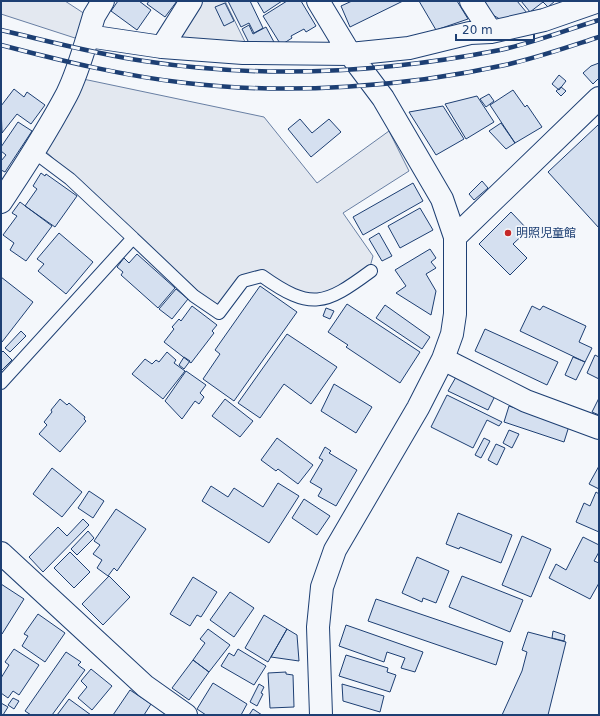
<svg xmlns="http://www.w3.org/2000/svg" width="600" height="716" viewBox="0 0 600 716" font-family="'DejaVu Sans','Noto Sans JP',sans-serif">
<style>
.parking{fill:#e3e8f0;stroke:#687fa3}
.building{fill:#d5e0f0;stroke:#1d3f73}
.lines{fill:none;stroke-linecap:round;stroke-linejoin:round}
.lane-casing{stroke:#1d3f73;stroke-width:14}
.street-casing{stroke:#1d3f73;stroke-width:24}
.lane{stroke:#f4f7fb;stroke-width:12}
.street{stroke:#f4f7fb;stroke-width:22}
.rail-casing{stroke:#1d3f73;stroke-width:4.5}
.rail{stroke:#f4f7fb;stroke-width:3;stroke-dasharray:9;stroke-linecap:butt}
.poi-dot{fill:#c62828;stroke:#f4f7fb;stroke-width:1.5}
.labels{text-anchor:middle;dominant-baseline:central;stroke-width:3;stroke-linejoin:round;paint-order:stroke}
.poi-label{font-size:12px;fill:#1d3f73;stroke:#f4f7fb;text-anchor:start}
</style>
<rect width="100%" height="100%" fill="#f4f7fb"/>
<path class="parking" d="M1 1H65L85 14 78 39 1 14Z
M199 1H225L247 46 184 42 178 31Z
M83 79 264 117 317 183 389 131 409 171 343 213 373 256 370 267 322 296 304 294 279 282 263 271 219 307 199 292 43 149Z"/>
<path class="building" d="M118 1H139L151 10 137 30 111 11Z
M149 1H177L165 17 147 4Z
M228 1H250L263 28 254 33 249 23 241 27Z
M257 1H282L264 13Z
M287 1H301L316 26 306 32 304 29 291 36 292 38 281 45 263 16Z
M352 1H403L350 27 341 6Z
M419 1H457L468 19 436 30Z
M484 1H517L527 13 503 21 493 15Z
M521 1H555L548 7 543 2 530 12Z
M225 3 234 21 224 26 215 7Z
M249 25 253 34 266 27 275 44 250 45 242 29Z
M599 63V78L593 84 583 73 591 66Z
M559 75 566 81 559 90 552 84Z
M561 87 566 91 561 96 556 91Z
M14 89 24 97 27 92 45 105 31 124 17 114 2 133 1 106Z
M513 90 525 107 527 105 542 127 515 143 490 105Z
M489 94 494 101 486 107 480 99Z
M477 96 494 122 466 139 445 104Z
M443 106 464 139 436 155 409 112Z
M300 119 312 133 329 119 341 132 311 157 288 129Z
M18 122 32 131 5 172 1 170V161L6 155 1 151V147Z
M501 123 515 143 506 149 489 131Z
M598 125 599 126V228L548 172Z
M41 173 45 176 46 174 77 196 55 227 25 206 37 189 33 186Z
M482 181 488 188 474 200 469 194Z
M413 183 423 201 363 235 353 217Z
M20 202 52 226 26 261 10 250 14 243 3 235 17 216 12 213Z
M420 208 433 230 400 248 388 226Z
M511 212 528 230 513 244 527 258 510 275 479 244Z
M59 233 93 262 66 294 38 271 44 264 37 259Z
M379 233 392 256 382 261 369 239Z
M430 249 436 258 431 262 436 268 426 274 436 291 431 315 396 293 406 286 395 270Z
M137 254 175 288 158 308 121 275 123 272 117 267 124 258 129 263Z
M1 277 33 302 2 342 1 341Z
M260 286 297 312 234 401 203 379 220 354 215 350Z
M176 289 188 299 172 319 159 309Z
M347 304 420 352 400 383 346 347 348 345 328 332Z
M385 305 430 337 422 349 376 318Z
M192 306 217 325 212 331 214 333 191 363 164 342 174 329 172 327 179 319 181 321Z
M532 306 540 310 543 306 586 326 579 342 592 348 585 362 520 331Z
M326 308 334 311 330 319 323 316Z
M485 329 558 362 547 385 475 351Z
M21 331 26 336 10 352 5 348Z
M287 334 337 367 311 404 284 384 260 418 238 403Z
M3 351 12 360 1 371V353Z
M167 352 176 360 174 363 185 371 163 399 132 374 145 359 152 364 156 360 159 362Z
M595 355 599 357V379L587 373Z
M184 357 190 361 184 369 179 365Z
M573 357 585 362 576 380 565 375Z
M186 371 206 385 200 393 204 397 199 404 195 401 182 419 165 401Z
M456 377 495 396 488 410 448 391Z
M334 384 372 407 356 433 321 411Z
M447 395 502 422 499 426 487 420 473 448 431 427Z
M599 398V415L592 412Z
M60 399 67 405 69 403 85 417 84 419 86 421 60 452 39 434 47 425 44 422 52 412 51 410Z
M225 399 253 421 240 437 212 416Z
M509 406 569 426 564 442 504 422Z
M509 430 519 434 512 448 503 443Z
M277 438 313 465 298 484 278 469 276 471 261 460Z
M484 438 490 441 481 458 475 455Z
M496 444 505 448 497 465 488 460Z
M325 447 331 451 329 453 357 470 336 506 318 496 322 489 310 482 323 460 319 458Z
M599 466V489L589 484Z
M52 468 82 492 62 517 33 494Z
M278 483 299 496 269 543 202 501 211 486 228 497 234 488 263 507Z
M89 491 104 501 93 518 78 508Z
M596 492 599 494V532L576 522 584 503 590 506Z
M304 499 330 516 317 535 292 518Z
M116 509 146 529 117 571 114 568 108 576 97 568 102 560 93 554 100 545 94 541Z
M458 513 512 535 501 563 460 547 459 549 446 544Z
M83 519 89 525 43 572 29 557 58 527 67 536Z
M88 531 94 538 77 555 71 549Z
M522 536 551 549 531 597 502 585Z
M583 537 599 545V552L594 561 599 563V583L590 599 549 578 556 564 566 570Z
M70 552 90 572 74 588 54 568Z
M417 557 449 571 436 603 423 598 422 602 402 593Z
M109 576 130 597 103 625 82 604Z
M462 576 523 600 510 632 449 607Z
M193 577 217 592 201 617 197 615 190 626 170 614Z
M1 584 24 599 2 634 1 633Z
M230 592 254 608 234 637 210 620Z
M376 599 503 642 496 665 368 621Z
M38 614 65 633 45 662 22 646 28 636 24 634Z
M264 615 287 629 268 662 245 648Z
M346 625 423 652 415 672 401 668 405 658 387 652 384 662 339 646Z
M208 629 230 645 209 672 193 660 205 643 200 639Z
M287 629 297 635 299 661 271 657Z
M553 631 565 635 564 641 552 638Z
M528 632 566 642 548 715H502L522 671 527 652 522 650Z
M14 649 39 665 19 695 13 691 8 698 1 693V678L9 665 5 662Z
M238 649 266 666 254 685 221 666 229 653 234 656Z
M66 652 81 662 78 665 85 670 52 715H31L25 711Z
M346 655 388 668 387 672 396 675 390 692 339 676Z
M193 660 209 672 189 700 172 688Z
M91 669 112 686 92 710 78 698 87 687 81 681Z
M286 672V674L293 675 294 707 270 708 268 673Z
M213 683 247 704 241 715H206L197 709Z
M259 684 264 687 261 693 263 694 257 706 250 702Z
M342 684 384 696 380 712 343 701Z
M130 690 151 704 144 715H113Z
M13 698 19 701 14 709 8 705Z
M69 699 91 715H57Z
M1 703 8 707 3 715H1Z
M253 709 262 715H249Z"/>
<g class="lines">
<g class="lane-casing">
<path id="lane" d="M133 238 194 296 219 313 243 281 262 276C311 311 325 305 371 271
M1 383 133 238 70 179 34 152"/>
</g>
<g class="street-casing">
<path id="street" d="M103 1 94 16 88 36 162 47 243 53 350 54 409 48 470 33 491 32 544 20 599 1
M318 1 350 54 383 98 442 199 455 237V314L452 334 443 359 418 408 335 550 322 587 318 627 321 715
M471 1 491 32
M162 47 191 1
M1 202C24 167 47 132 67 94 76 76 82 56 88 36
M455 237 599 98
M443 359 526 401 599 428
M1 553 145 686 186 715"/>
</g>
<use href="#lane" class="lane"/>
<use href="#street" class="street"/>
<g class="rail-casing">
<path id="rail" d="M1 30C48 41 96 54 144 61 262 79 383 73 500 50 533 43 566 30 599 20
M1 45C62 61 124 76 186 83 288 95 405 87 505 65 537 58 568 47 599 37"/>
</g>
<use href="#rail" class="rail"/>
</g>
<circle class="poi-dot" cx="508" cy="233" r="4"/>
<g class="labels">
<g class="poi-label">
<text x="516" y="233">明照児童館</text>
</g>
</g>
<rect width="600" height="716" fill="none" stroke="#1d3f73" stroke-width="4"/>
<path d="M456 34v6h78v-6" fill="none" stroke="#1d3f73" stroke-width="2"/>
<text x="462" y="34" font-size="12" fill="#1d3f73" stroke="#f4f7fb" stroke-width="3" paint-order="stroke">20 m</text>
</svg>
